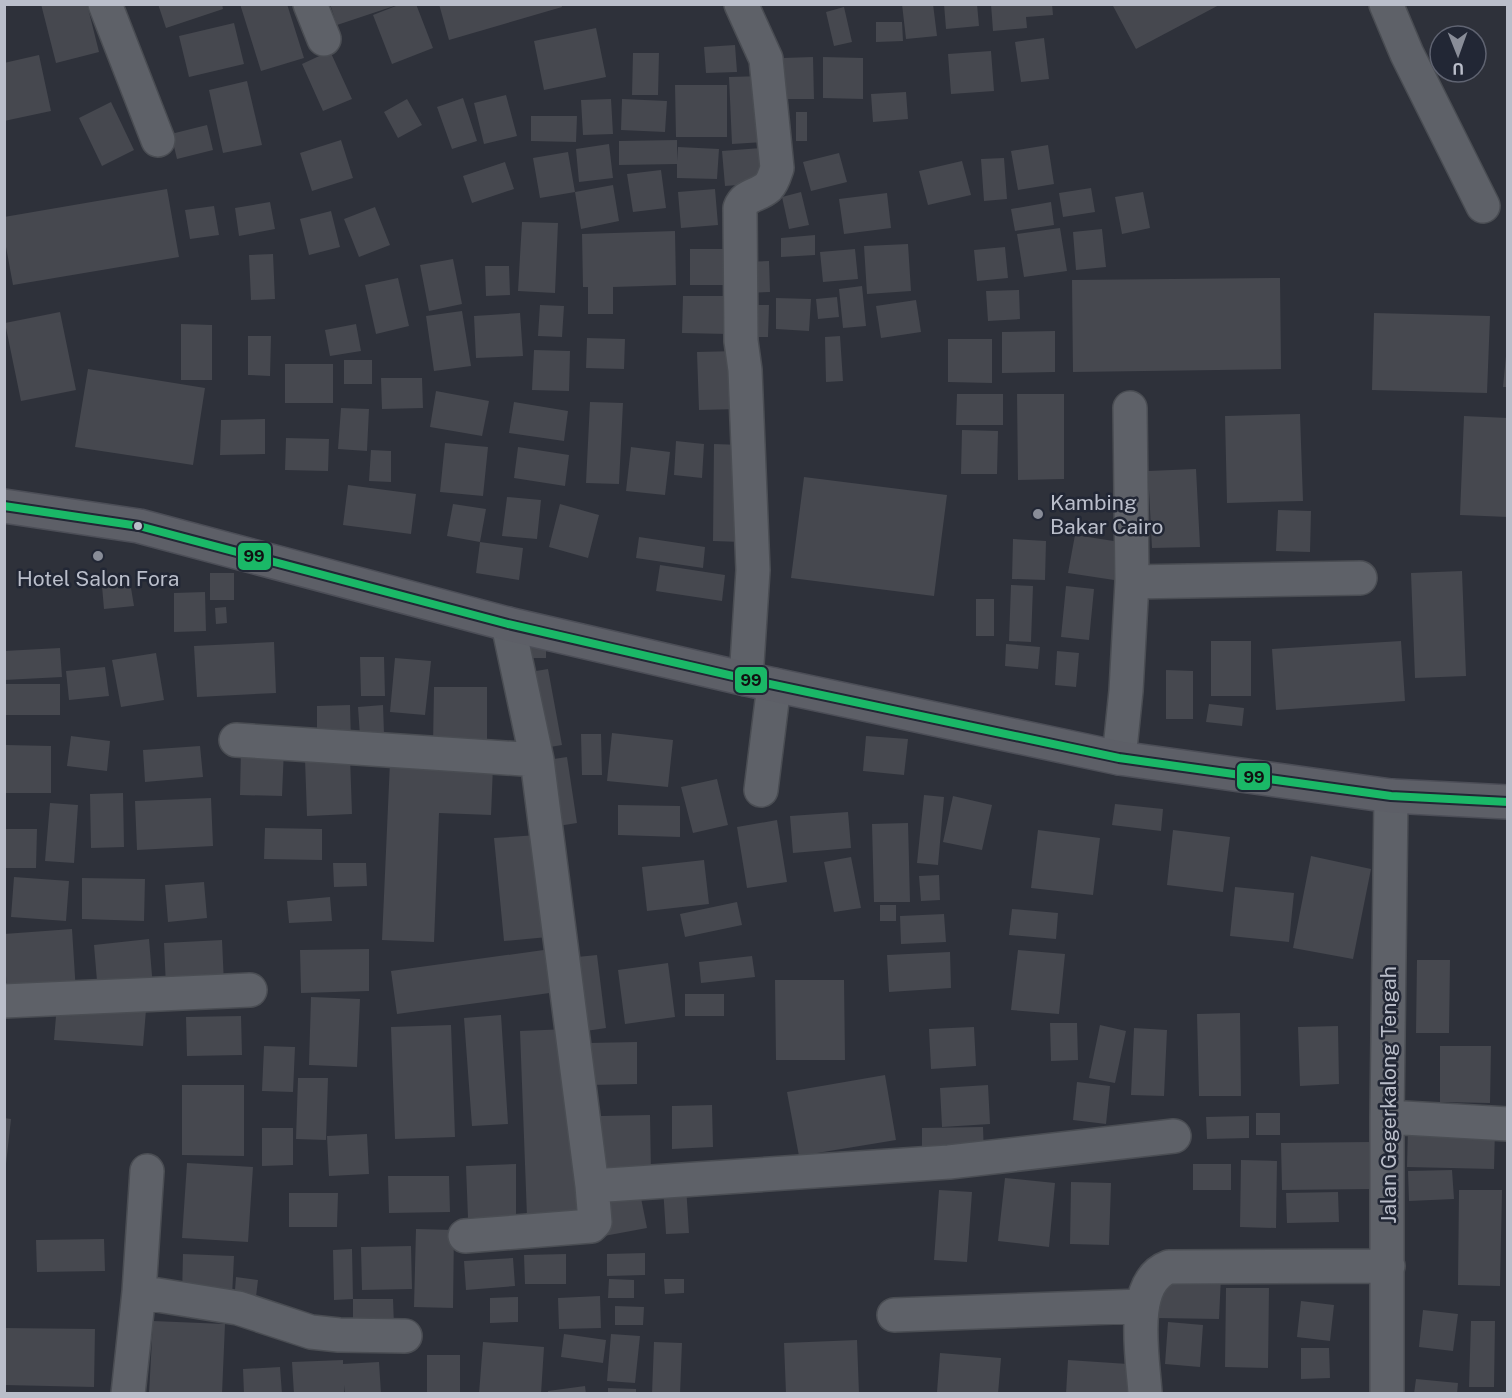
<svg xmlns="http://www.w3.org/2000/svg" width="1512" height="1398" viewBox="0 0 1512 1398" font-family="'Public Sans',sans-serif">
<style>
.building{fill:#46484f}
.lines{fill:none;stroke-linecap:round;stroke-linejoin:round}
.minor-casing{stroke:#4a4d53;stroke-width:36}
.secondary-casing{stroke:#4c4e57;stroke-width:36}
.minor{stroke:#5e6168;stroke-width:33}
.secondary{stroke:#5d5f67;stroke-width:33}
.bus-1-casing{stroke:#222735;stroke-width:12}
.bus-1{stroke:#1ab867;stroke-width:8}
.poi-dot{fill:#898d98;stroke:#222735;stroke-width:2}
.bus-dot{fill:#babeca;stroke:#222735;stroke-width:2}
.labels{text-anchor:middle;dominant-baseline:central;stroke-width:5;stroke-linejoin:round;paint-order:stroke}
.poi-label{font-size:21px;fill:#babeca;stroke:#222735;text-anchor:start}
.street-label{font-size:21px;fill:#babeca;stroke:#222735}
.line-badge{stroke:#222735;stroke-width:2}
.pale-badge-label{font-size:16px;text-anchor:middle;font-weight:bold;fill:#111}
</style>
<rect width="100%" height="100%" fill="#2e313a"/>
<path class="building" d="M41 4H87L99 52 56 63Z
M158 4H222L223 9 166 28Z
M240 4H287L304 58 261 71Z
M330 4H397V5L337 25Z
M401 4H416L433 48 392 64 373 15Z
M439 4H561L562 7 449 40Z
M902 4H933L937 36 906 39Z
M944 4H977L979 26 946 29Z
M991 4H1052L1053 15 1026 17 1027 28 993 31Z
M1112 4H1221L1136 49Z
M844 7 852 42 834 46 826 12Z
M876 22H902L903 41 876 42Z
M234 23 244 64 189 77 179 36Z
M596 28 606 77 544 90 534 41Z
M1044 38 1049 79 1021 82 1015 42Z
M735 45 737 72 706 73 704 47Z
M330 51 352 99 323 111 302 64Z
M991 51 994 91 951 94 948 54Z
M633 53H659L658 95H632Z
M39 55 51 111 4 121V63Z
M813 57 814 99H784L783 58Z
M823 57 863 58V99L823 98Z
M764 76 766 142 732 144 729 77Z
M247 81 262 145 223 153 209 90Z
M675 85H727V137H676Z
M906 92 908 119 873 122 871 94Z
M506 95 517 136 484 144 474 103Z
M463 98 477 141 452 149 437 107Z
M407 99 422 125 398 138 384 112Z
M611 99 613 134 583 135 581 100Z
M622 99 667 101 665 132 621 130Z
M111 102 134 150 102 166 79 118Z
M796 112H807V141H796Z
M531 116H577L576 142 531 141Z
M207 125 213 150 177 159 171 134Z
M341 140 353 178 312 191 300 153Z
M677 140V161L678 147 719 149 717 179 677 178V164L619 165V141Z
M609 144 613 178 579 182 576 149Z
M1048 145 1054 184 1018 190 1011 151Z
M761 148 763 183 725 186 722 151Z
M568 152 575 192 540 198 533 158Z
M839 153 847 182 811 191 803 162Z
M1004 158 1007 199 984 201 981 159Z
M962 161 971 195 928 205 919 171Z
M505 162 514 189 472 203 463 176Z
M661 170 666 208 633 212 627 174Z
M613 185 619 221 581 229 575 192Z
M1091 188 1095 212 1063 217 1059 193Z
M167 189 179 257 13 285 4 236V217Z
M715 189 718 225 681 228 678 192Z
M801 192 809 225 789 229 782 197Z
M1143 192 1150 228 1122 234 1115 197Z
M887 193 891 228 844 234 839 199Z
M270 202 275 229 239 236 235 208Z
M1051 202 1054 225 1015 231 1011 209Z
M214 206 219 235 190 239 185 210Z
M375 207 390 245 359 257 344 219Z
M331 211 340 247 309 255 300 219Z
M522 222 558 223 555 293 518 291Z
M1060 228 1067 271 1024 277 1017 234Z
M1102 229 1106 267 1076 270 1073 232Z
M675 231 676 285 613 287V314H588V287H583L582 234Z
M815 235V255L781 257V238Z
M908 244 911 291 867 294 864 246Z
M1005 247 1008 278 977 281 974 250Z
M690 249H730V285H690Z
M855 249 858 279 823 282 820 252Z
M273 254 275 299 251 300 249 255Z
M453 259 462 304 429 311 420 265Z
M769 261 770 292 744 293V262Z
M485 266H509L510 295 486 296Z
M398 278 409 326 376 334 365 285Z
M1280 278 1281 369 1073 372 1072 280Z
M862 286 866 326 843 328 839 289Z
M1019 290 1020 319 988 321 986 291Z
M683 296H729V334L682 333Z
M837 297 839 317 818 319 816 299Z
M776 298 811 299 809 331 776 329Z
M916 300 921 332 881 338 876 306Z
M540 305 564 306 562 337 538 336Z
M744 305H769L768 337H743Z
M462 311 471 366 434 371 426 316Z
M60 312 76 390 21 401 5 323Z
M520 313 523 356 476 358 474 316Z
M1374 313 1490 316 1487 393 1372 390Z
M181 324 212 325V380H181Z
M356 324 361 351 330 356 325 330Z
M1055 331V372L1002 373V332Z
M248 336H271L270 376 248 375Z
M840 336 843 381 826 382 825 337Z
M587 338 625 339 624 369 586 368Z
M948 339H992V383L948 382Z
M534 350 570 351 569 391 532 390Z
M738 351 739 409 699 410 697 352Z
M1506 356H1508V387H1503Z
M344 360H372V384H344Z
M285 364H333V403H285Z
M88 369 205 388 193 465 75 447Z
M381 378H422L423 408 382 409Z
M436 391 489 401 482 436 430 427Z
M957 394H1003V425H956Z
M1017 394H1064V479L1018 480Z
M514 402 568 411 564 441 509 433Z
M590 402 623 403 619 484 586 483Z
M341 408 369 409 367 451 338 449Z
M1300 414 1303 501 1227 503 1225 416Z
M1464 416 1508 418V517L1460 515Z
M265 419V454L220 455 221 420Z
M962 430 998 431 997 474H961Z
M286 438 329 439 328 471 285 470Z
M676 441 704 444 702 478 674 475Z
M445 443 488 447 483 496 440 492Z
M714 444 742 445V542L713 541Z
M518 447 569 455 565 486 514 478Z
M631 447 670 452 665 495 626 491Z
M371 450 391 451V482L369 481Z
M1196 469 1200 547 1152 548 1148 471Z
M804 477 947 495 934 596 791 578Z
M348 485 416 494 411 534 343 525Z
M507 497 541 500 537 539 502 536Z
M453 504 486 509 480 542 523 548 519 580 476 573 480 542 447 536Z
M560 504 599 515 588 558 549 547Z
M1278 510 1311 511 1310 552 1276 551Z
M1075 535 1120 542 1114 580 1068 573Z
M639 537 705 547 703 568 636 558Z
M1013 539 1046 541 1045 580 1012 579Z
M660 565 725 575 722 601 656 591Z
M1462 571 1466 676 1415 678 1411 573Z
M210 573H234V600H210Z
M130 582 134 606 104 609 102 586Z
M1011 585 1033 586 1031 642 1009 641Z
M1066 586 1094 589 1089 640 1061 637Z
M205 592 206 631 174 632V593Z
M976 599H994V636H976Z
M226 607 227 623 216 624 215 608Z
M522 637H546V658H521Z
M1211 641H1251V696H1211Z
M1401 641 1405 701 1276 710 1272 649Z
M274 642 276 693 197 697 194 646Z
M1006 644 1040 647 1038 669 1005 666Z
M60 648 62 677 4 680V651Z
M1057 651 1079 653 1076 687 1055 685Z
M156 653 164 700 121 707 112 660Z
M360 657H384L385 696H361Z
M395 658 431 661 425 715 390 712Z
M105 667 109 696 69 700 66 671Z
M548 669 562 745 544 748 530 672Z
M1166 670 1193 671V719H1166Z
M4 684H60V715H4Z
M434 687H487V746L433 745Z
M1209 704 1244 708 1242 726 1206 722Z
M350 705 351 743 317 744V706Z
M383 705 384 734 360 736 358 707Z
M612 733 673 740 668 787 607 781Z
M581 734H601L602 775H582Z
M71 736 110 741 107 771 67 766Z
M866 736 908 739 904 775 863 771Z
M6 745 51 746V793H5Z
M200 746 203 777 145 782 143 750Z
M241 748 284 749 282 796 240 795Z
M350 757 352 814 307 816 305 759Z
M567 757 577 823 558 826 547 760Z
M390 762 493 766 491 815 439 813 434 942 382 940Z
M717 779 728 825 693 833 681 787Z
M123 793 124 847 91 848 90 794Z
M924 795 944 797 938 865 917 863Z
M953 796 992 805 982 850 943 842Z
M211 798 213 846 137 850 135 801Z
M50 803 78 805 74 863 45 861Z
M1115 804 1163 809 1161 831 1112 825Z
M618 805 680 806V837L618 835Z
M848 812 851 848 793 853 790 816Z
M777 820 787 882 747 888 737 827Z
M908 823 910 902H874L872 824Z
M265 828 322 829V860L264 859Z
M4 829H37L36 868H4Z
M1038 830 1100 838 1093 895 1031 888Z
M1173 830 1230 837 1223 892 1167 885Z
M538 835 548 937 504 941 494 838Z
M1311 856 1371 869 1353 959 1293 948Z
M851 857 861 908 834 912 824 862Z
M704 860 709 904 647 911 642 867Z
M333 863H366L367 886 334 887Z
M939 875 940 900 921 901 919 876Z
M14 877 69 881 66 921 11 917Z
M82 878 145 879 144 921 82 919Z
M204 882 207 918 168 922 165 885Z
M1235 887 1294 893 1289 942 1230 936Z
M330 897 332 921 289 923 287 901Z
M737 902 742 925 685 937 680 914Z
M880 905H896V921H880Z
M1012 909 1058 913 1056 939 1009 935Z
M944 914 946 942 901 944 900 916Z
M72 929 76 993 7 997 4 934Z
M149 939 153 988 98 993 94 945Z
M222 940 224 984 166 987 164 943Z
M558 948 564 991 397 1014 391 971Z
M369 949V991L301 993 300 950Z
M1018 950 1065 954 1059 1014 1011 1010Z
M950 952 951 988 889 992 887 955Z
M597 955 606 1028 586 1031 577 957Z
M752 956 755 977 701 983 699 962Z
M1417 960H1450L1449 1033H1416Z
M668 963 675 1017 625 1024 618 970Z
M775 980H844L845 1060H776Z
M685 994H724V1016H685Z
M311 997 360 999 357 1067 309 1065Z
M57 1004 146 1010 143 1046 54 1040Z
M1240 1013 1241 1096H1199L1197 1014Z
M501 1015 508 1124 472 1126 464 1018Z
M241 1016 242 1055 187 1056 186 1017Z
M1050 1023H1077L1078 1060 1051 1061Z
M451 1025 455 1137 395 1139 391 1027Z
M1100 1025 1126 1031 1115 1083 1089 1078Z
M1338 1026 1339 1084 1300 1086 1298 1027Z
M974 1027 976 1066 931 1069 929 1029Z
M1134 1028 1167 1030 1164 1096 1131 1095Z
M568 1029 577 1215 527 1217 520 1031Z
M637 1042V1084L590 1085 589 1043Z
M264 1046 295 1047 293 1092 262 1091Z
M1440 1046H1491L1490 1103 1440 1102Z
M885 1075 896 1140 799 1156 787 1092Z
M298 1078H328L326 1140 296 1139Z
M1077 1082 1110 1086 1106 1124 1073 1120Z
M182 1085H244V1156L182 1155Z
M988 1085 990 1124 942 1127 940 1088Z
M712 1105 713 1147 672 1149V1106Z
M1256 1113H1280V1135H1256Z
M650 1115 651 1174H601V1116Z
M1249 1116V1138L1207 1139 1206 1117Z
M4 1118 11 1119 6 1164H4Z
M983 1127 984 1155 922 1156V1128Z
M262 1128H293V1165L262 1166Z
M1408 1128 1495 1129 1494 1169 1407 1167Z
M367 1134 369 1174 329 1176 327 1136Z
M1370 1142 1371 1189 1282 1190 1281 1143Z
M1241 1160 1277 1161 1276 1228 1240 1227Z
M187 1163 253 1167 248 1242 182 1238Z
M516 1164V1216L468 1218 466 1166Z
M1193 1164H1231V1190H1193Z
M1452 1170 1454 1199 1409 1201 1408 1171Z
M388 1176H449L450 1212 389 1213Z
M1005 1178 1055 1183 1049 1247 998 1241Z
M1071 1182 1111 1183 1109 1245 1070 1244Z
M686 1186 689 1233 666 1234 663 1187Z
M639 1188 647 1228 604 1236 597 1197Z
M939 1190 972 1192 967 1262 934 1260Z
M1459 1190H1502L1500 1286 1458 1285Z
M1338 1192 1339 1222 1287 1223 1286 1193Z
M289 1193H338L337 1227H289Z
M416 1229 454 1230 453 1308 414 1307Z
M104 1239 105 1271 37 1272 36 1240Z
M411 1246 412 1289 362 1290 361 1247Z
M352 1249 353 1299 334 1300 333 1250Z
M645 1253V1275L607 1276V1254Z
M183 1254 234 1256 232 1297 182 1296Z
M566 1254V1284H525L524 1255Z
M513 1258 515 1286 466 1290 464 1261Z
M1158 1276 1221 1277 1219 1319 1157 1318Z
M236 1277 258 1280 255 1305 234 1303Z
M609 1279 634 1280V1298H608Z
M664 1279H684V1293L665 1294Z
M1226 1288H1269L1268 1368 1225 1367Z
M600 1296 601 1328 559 1329 558 1298Z
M518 1297V1322L490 1323V1298Z
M353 1299H393L394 1326H353Z
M1301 1301 1334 1305 1330 1341 1297 1337Z
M615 1306 644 1307 643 1325H615Z
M1423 1310 1458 1314 1453 1351 1419 1347Z
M153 1321 225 1324 222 1394H149Z
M1471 1321H1495L1494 1387H1469Z
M1168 1322 1203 1325 1200 1367 1165 1364Z
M4 1328 95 1329 94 1387 4 1385Z
M564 1334 606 1340 603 1363 561 1357Z
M611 1334 640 1336 635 1383 607 1381Z
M857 1340 859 1394H786L784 1343Z
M483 1342 544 1347 541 1394H479Z
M654 1342 682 1343 680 1394H652Z
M1301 1348H1329L1330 1378 1301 1379Z
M940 1353 1001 1358 998 1394 937 1392Z
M427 1355H460V1394H427Z
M343 1360V1364L379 1362 381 1394H345L344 1385V1394H294L292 1362Z
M1068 1360 1128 1364 1127 1394H1066Z
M280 1367 282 1394H244L243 1369Z
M1416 1379 1458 1383 1457 1394H1414Z
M585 1386 586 1394H548V1391Z
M608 1388 636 1389V1394H608Z"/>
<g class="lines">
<g class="minor-casing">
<path id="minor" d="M105 4 158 140
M310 4 324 39
M741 4 766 59 777 168C775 174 773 182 768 187 758 196 745 194 740 208L741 341 745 370 753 570 746 679
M1386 4 1407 54 1483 206
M1132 582 1360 578
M508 624 537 760 592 1186 949 1162 1174 1136
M236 740 537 760
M1119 758 1126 691 1132 582 1130 408
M761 790 774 685
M4 1001 250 990
M1387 1117 1508 1124
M465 1236 591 1226 595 1222 592 1186
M139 1292 238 1308 311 1332 339 1335 405 1336
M894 1315 1141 1306
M1145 1393C1143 1358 1128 1282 1169 1267L1388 1266
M128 1394 139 1292 147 1171
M1387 1394V1117L1391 796"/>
</g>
<g class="secondary-casing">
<path id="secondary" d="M4 506 139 526 508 624 746 679 1119 758 1391 796 1508 802"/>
</g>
<use href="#minor" class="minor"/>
<use href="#secondary" class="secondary"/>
<g class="bus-1-casing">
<path id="bus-1" d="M4 506 139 526 508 624 746 679 1119 758 1391 796 1508 802"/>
</g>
<use href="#bus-1" class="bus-1"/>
</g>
<g class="poi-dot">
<circle cx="1038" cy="514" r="6"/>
<circle cx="98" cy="556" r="6"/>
</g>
<circle class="bus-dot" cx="138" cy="526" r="5"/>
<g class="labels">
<g class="poi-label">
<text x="1050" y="502">Kambing<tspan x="1050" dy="24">Bakar Cairo</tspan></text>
<text x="98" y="578" text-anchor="middle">Hotel Salon Fora</text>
</g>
<g class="street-label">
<text transform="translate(1388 1095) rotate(-90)">Jalan Gegerkalong Tengah</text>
</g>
</g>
<g class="line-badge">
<rect x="237" y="542" width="35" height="29" rx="6" fill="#1ab867"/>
<rect x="734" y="666" width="34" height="28" rx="6" fill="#1ab867"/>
<rect x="1236" y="762" width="35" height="29" rx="6" fill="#1ab867"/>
</g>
<g class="pale-badge-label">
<text x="254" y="562">99</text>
<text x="751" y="686">99</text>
<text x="1254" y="783">99</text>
</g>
<rect width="1512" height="1398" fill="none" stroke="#babeca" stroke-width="12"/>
<g transform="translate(1458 54) rotate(179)"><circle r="28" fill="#222735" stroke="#5f6371" stroke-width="1.5"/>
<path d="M0-4.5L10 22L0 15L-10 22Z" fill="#898d98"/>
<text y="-9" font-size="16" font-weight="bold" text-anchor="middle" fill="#babeca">U</text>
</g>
</svg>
